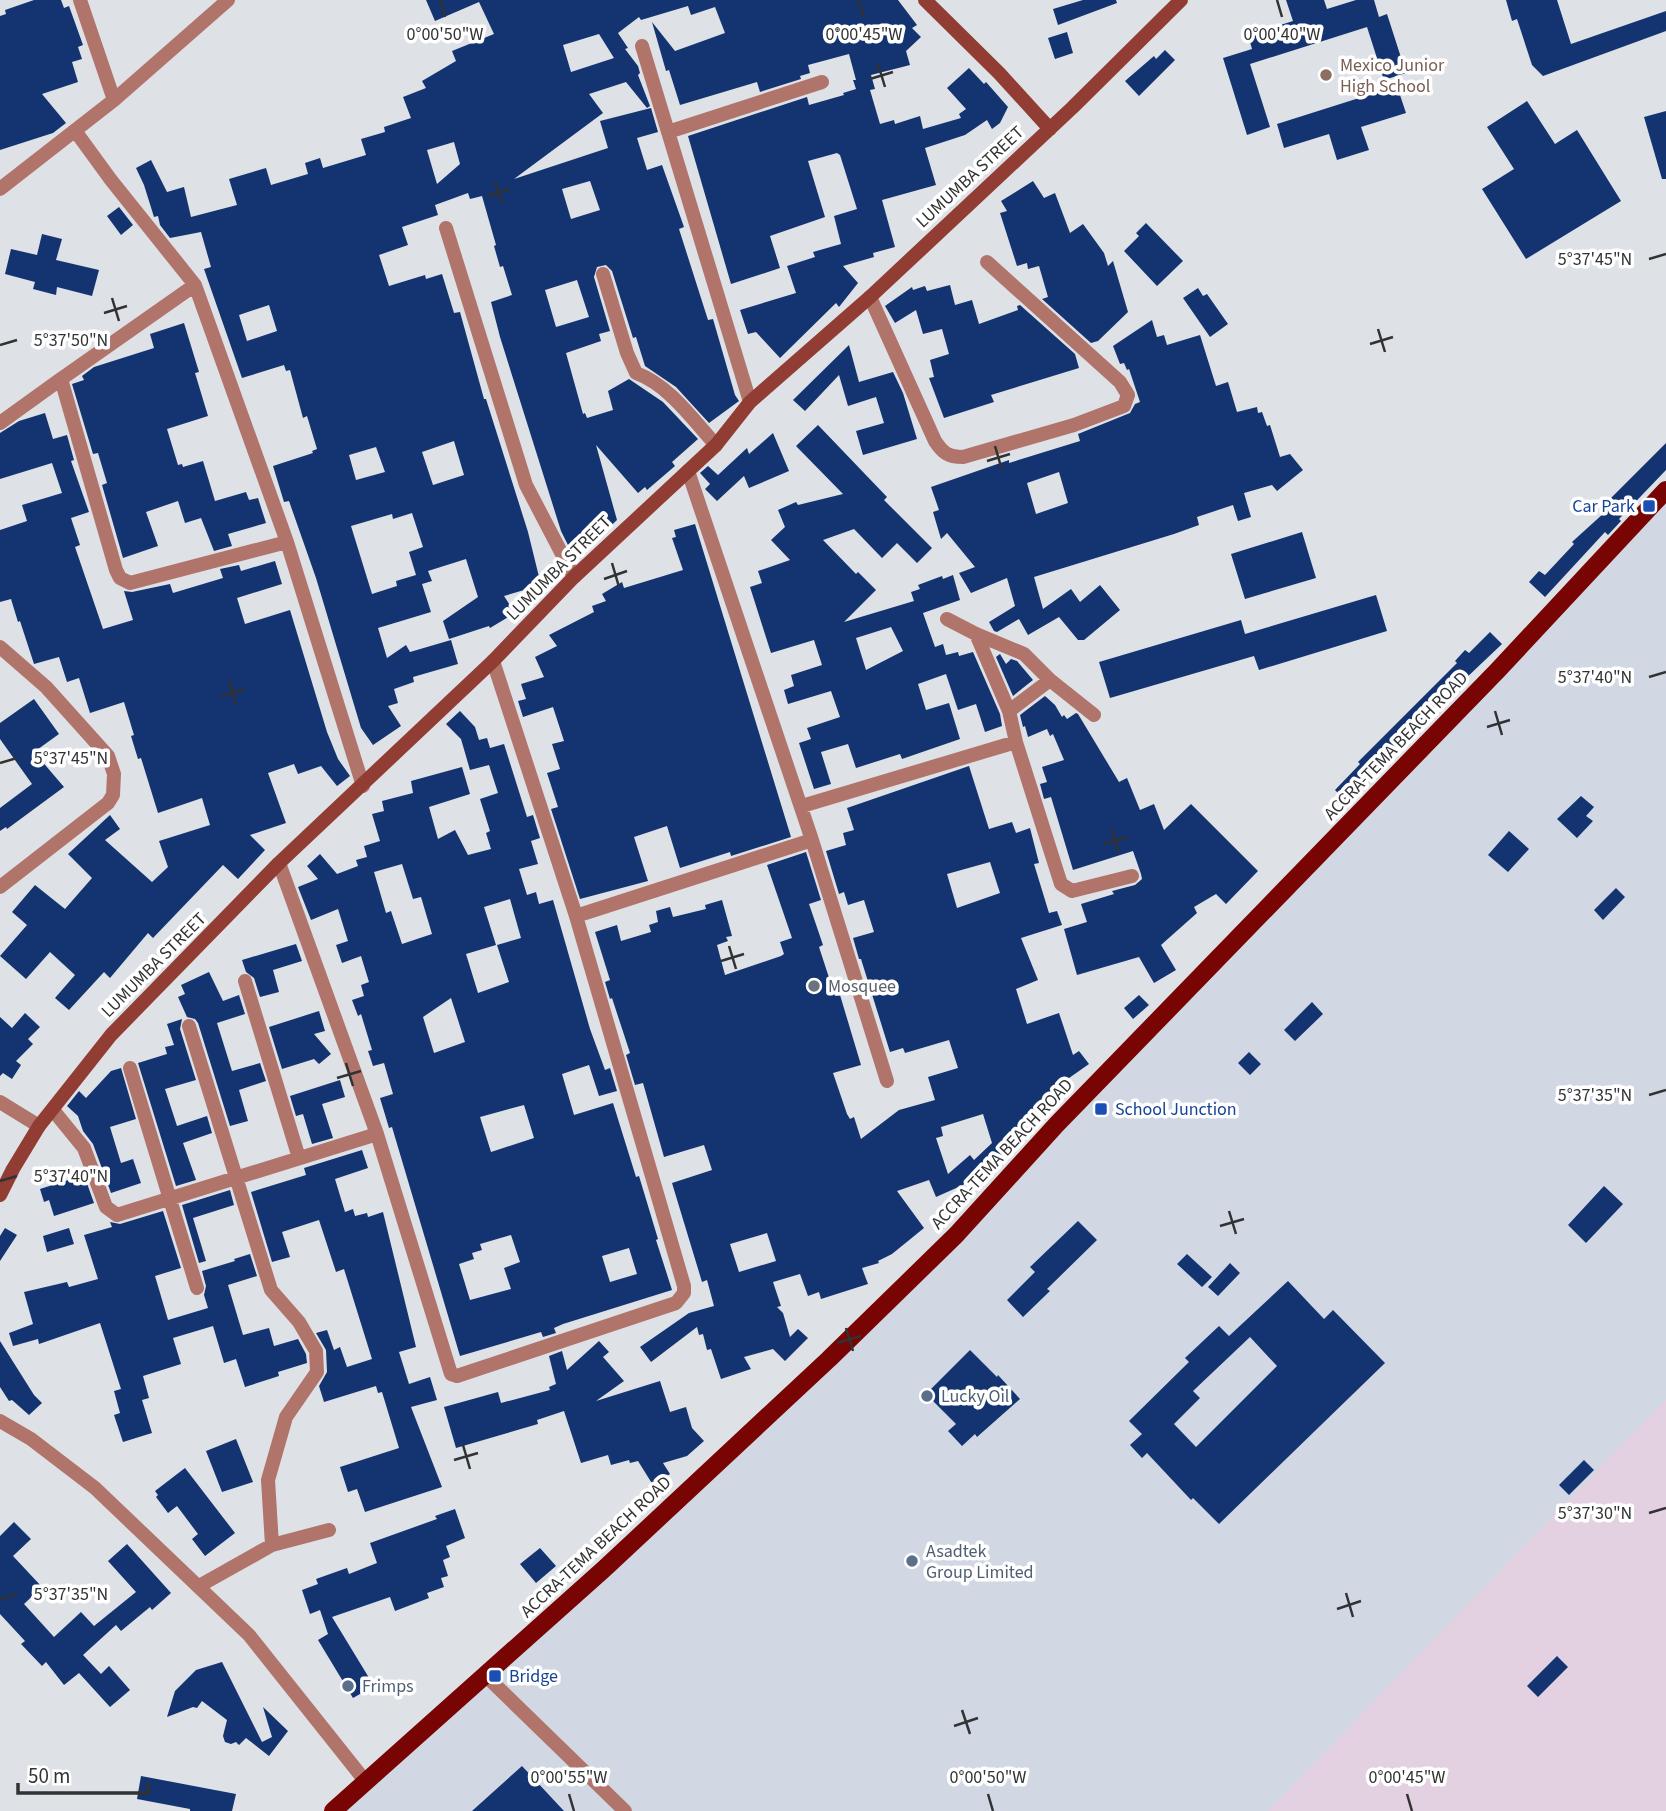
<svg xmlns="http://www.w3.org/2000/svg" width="1666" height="1811" viewBox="0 0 1666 1811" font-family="'Source Sans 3',sans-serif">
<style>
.built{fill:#d1d8e4}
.industrial{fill:#e3d0e0}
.building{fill:#133470;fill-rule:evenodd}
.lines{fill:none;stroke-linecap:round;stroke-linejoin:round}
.street{stroke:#b0746b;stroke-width:14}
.secondary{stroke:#913d33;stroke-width:14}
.primary{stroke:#780503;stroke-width:18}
.ticks{fill:none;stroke:#313234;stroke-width:2.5}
.education-dot{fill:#8d6e63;stroke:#fff;stroke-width:2.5}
.transit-dot{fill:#1a4fb4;stroke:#fff;stroke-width:2.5}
.worship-dot{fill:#6b7280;stroke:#fff;stroke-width:2.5}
.service-dot{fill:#5c6f8a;stroke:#fff;stroke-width:2.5}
.labels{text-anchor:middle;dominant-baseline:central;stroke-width:7;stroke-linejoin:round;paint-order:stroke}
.education-label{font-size:18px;fill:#785e54;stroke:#fff;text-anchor:start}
.street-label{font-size:18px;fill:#313234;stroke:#fff}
.transit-label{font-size:18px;fill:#164399;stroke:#fff;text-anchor:start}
.worship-label{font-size:18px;fill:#5b616d;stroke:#fff;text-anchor:start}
.service-label{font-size:18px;fill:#4e5e75;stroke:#fff;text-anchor:start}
.ticks-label{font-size:18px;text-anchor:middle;fill:#313234;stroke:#fff;stroke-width:7;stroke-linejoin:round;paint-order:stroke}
</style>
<rect width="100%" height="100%" fill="#dee1e6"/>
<path class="built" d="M1666 492V1811H323L505 1653 1063 1126Z"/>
<path class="industrial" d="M1666 1399V1811H1268Z"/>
<path class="building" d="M34 0H61L64 8 69 6 83 45 78 47 82 59 72 62 78 82 42 94 66 123 53 133 0 150V16L6 14 5 10Z
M426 0H898L917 25 912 28 921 37 906 51 910 65 871 75 875 89 870 90 880 124 894 120 895 124 920 116 923 129 961 118 959 114 966 109 947 88 969 68 984 84 986 82 1008 107 1000 123 992 129 987 120 965 135 925 148 936 185 882 200 895 247 873 253 874 257 843 266 858 283 839 307 836 303 780 358 756 332 748 334 740 310 796 293 787 266 815 257 813 252 841 244 834 216 857 209 840 155 837 153 808 161 825 217 770 236 780 268 731 284 688 136 807 97 809 105 844 95 843 93 856 89 853 80H856L849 54 808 65 810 73 800 76 801 79 760 92 757 82 680 105 669 70 666 71 652 22 675 51 725 33 715 7 691 15 688 6 641 20 639 17 618 33 628 48 625 49 638 66 640 73 638 75 650 106 647 108 626 82 589 94 603 113 514 179 608 148 600 121 651 108 658 132 637 138 647 170 662 165 684 227 679 229 708 320 713 319 735 395 739 401 709 423 676 387 645 366 636 337 633 338 612 271 606 265 597 267 594 277 610 331 599 334 601 341 566 353 583 414 585 413 587 418 613 410 608 391 629 379 663 402 698 439 672 462 675 466 647 490 645 487 638 493 596 445 617 520 586 549 575 538 568 545 561 531 500 337 491 302 512 295 503 266 500 267 494 246 496 245 482 196 470 199 468 193 435 205 438 215 402 227 408 245 379 255 389 286 425 275 426 279 442 274 454 313 460 312 484 399H486L528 532 541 585 504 596 515 613 490 628 489 626 449 639 443 621 478 597 466 559 428 571 432 581 422 584 431 612 378 628 387 658 406 645 410 652 451 640 458 664 413 677 414 682 394 689 398 703 388 706 401 726 373 745 361 728 316 578 289 501 284 502 273 466 313 453 312 451 317 449 307 416 303 418 290 370 286 371 284 365 242 378 204 269 211 267 201 232 170 238 160 225 158 216 154 217 144 185 136 168 151 160 167 192 184 187 191 217 237 205 229 179 266 168 271 185 308 174 305 163 320 158 323 168 366 155 361 139 385 132 384 127 411 118 403 97 426 88 422 81 456 61 452 51 494 34 479 2 435 21ZM599 34 614 58 571 72 563 45ZM454 142 460 164 437 184 427 150ZM590 181 600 210 571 219 562 189ZM577 280 589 317 556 327 545 290ZM269 305 277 331 247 341 239 315ZM454 441 464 475 433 485 422 452ZM376 447 385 472 356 480 349 455ZM412 513 423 547 409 552 416 575 396 581 397 586 372 594 351 526 392 514 393 519Z
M1083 0H1116L1117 3 1058 25 1053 9Z
M1286 0H1324L1327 9 1356 0H1374L1379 17 1387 14 1406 73 1384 80 1367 27 1250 64 1270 127 1247 135 1223 58 1252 49 1248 35 1293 21Z
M1506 0H1557L1571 44 1666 11V31L1543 76 1532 65 1517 19 1512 21Z
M1067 32 1073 53 1055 59 1048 38Z
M1165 50 1175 60 1139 96 1125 81 1154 56 1156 59Z
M1397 86 1406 113 1361 127 1369 150 1337 160 1329 134 1284 148 1277 124Z
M1527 101 1555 144 1577 130 1621 201 1526 259 1482 189 1514 169 1487 127Z
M1666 111V179H1662L1644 117Z
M1033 181 1044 198 1055 193 1070 233 1083 224 1104 253 1108 266 1113 261 1128 312 1098 341 1091 343 1042 299 1048 297 1039 266 1028 269 1027 263 1017 266 1000 213 1007 211 1001 201Z
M119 207 133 225 121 235 107 216Z
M1146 223 1183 261 1157 286 1124 251 1139 236 1136 233Z
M42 234 62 239 56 260 99 270 92 296 57 287 56 295 33 289 35 282 5 274 11 249 37 255Z
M950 285 955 305 972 300 979 324 1018 310 1017 306 1020 305 1075 354 1079 368 991 395 994 402 944 418 929 378 934 377 930 360 949 354 942 329 923 334 916 310 895 323 885 306 912 287 913 290 925 286 927 291Z
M1198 288 1203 296 1207 294 1228 324 1210 337 1183 298Z
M1152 320 1157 337 1164 335 1167 345 1200 335 1216 386 1228 382 1237 412 1257 407 1258 413 1262 412 1267 426 1270 425 1280 457 1290 454 1303 470 1277 491 1272 485 1244 493 1251 517 1238 521 1233 505 1197 517 1199 525 1174 534 1034 577 1043 609 1071 589 1080 602 1100 585 1120 610 1084 640H1078L1059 617 1028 635 1019 619 997 632 994 631 989 622 1015 606 1007 578 971 593 959 573 975 567 947 533 941 539 933 512 939 510 931 487 1009 460V463L1080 441 1078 434 1130 413 1135 404 1140 402 1129 369 1127 370 1124 363 1120 364 1113 346ZM1059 472 1068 503 1036 514 1027 483Z
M184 323 199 372 195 373 208 416 167 429 178 465 182 464 183 467 203 461 215 501 246 492 249 500 258 498 266 523 228 534 232 546 214 551 201 518 185 523 178 501 146 512 158 546 123 558 102 485 107 483 98 453 93 454 72 384 84 380 82 376 94 367 154 348 150 334Z
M849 345 859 382 893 372 903 393 917 439 863 455 856 431 884 423 876 397 848 406 839 375 805 411 793 400Z
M45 413 53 439 67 435 74 460 71 461 89 512 71 518 80 545 75 547 103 629 133 620 124 591 132 592 170 584 173 593 223 578 220 569 239 565 241 571 275 561 282 584 237 598 245 624 290 610 327 732 338 759 350 776 337 786 321 766 298 774 294 764 268 773 286 823 250 835 265 850 238 879 223 865 153 938 148 933 110 978 104 972 69 1010 55 998 75 975 50 952 26 979 0 956 27 925 12 912 35 885 65 909 92 878 68 854 110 815 120 829 105 840 152 882 168 867 159 841 210 825 202 798 158 813 141 758 138 759 131 736 134 735 124 702 90 713 79 678 67 682 59 657 34 664 20 621 18 622 11 599 0 602V530L27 521 22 505 62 493 52 463 0 479V433L19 421Z
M818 425 887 497 884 500 932 548 917 563 897 543 882 558 854 529 823 540 856 574 858 572 876 590 844 622 914 601 911 592 920 589 918 585 942 576 943 579 953 575 960 600 923 613 935 647 943 644 946 655 958 652 959 656 973 652 1000 714 1002 726 985 732 976 704 958 710 946 674 918 684 926 710 949 703 960 739 902 759 900 754 856 768 848 744 821 752 831 784 814 789 799 743 811 739 807 728 840 717 831 691 788 704 784 690 794 686 791 675 822 665 814 640 771 653 750 587 762 583 758 571 790 560 771 540 785 527 778 510 796 502 798 505 843 494 796 446ZM891 627 903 651 866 670 856 638Z
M773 433 789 471 749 488 744 476 717 501 705 489 710 484 700 473 708 466 718 475 747 448 749 454Z
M1666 443V470L1619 519 1621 521 1608 535 1605 532 1545 597 1529 582 1539 571 1545 575 1574 544 1572 542 1615 503 1610 499Z
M695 524 791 837 731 856 730 852 680 868 667 826 634 837 648 881 580 899 551 809 558 807 547 773 560 769 552 744 564 741 553 707 523 717 518 701 526 699 521 684 544 677 535 657 557 646 549 635 594 612 592 606 606 601 602 594 622 582 624 588 683 570 672 538 676 537 674 530Z
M1302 532 1316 578 1245 599 1231 554Z
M1376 595 1387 631 1259 670 1254 656 1110 698 1099 662 1241 620 1245 634Z
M1490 632 1502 644 1426 716 1346 801 1335 790 1360 764 1358 762 1457 663 1455 661 1465 650 1469 653Z
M1000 654 1006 664 1011 659 1017 661 1033 680 1013 696 996 657Z
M1045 696 1055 705 1062 717 1064 715 1067 719 1076 713 1078 714 1119 782 1127 778 1140 810 1154 804 1164 830 1191 804 1258 871 1226 904 1216 894 1194 907 1197 913 1161 945 1176 970 1154 983 1139 957 1077 975 1064 929 1087 922 1081 904 1114 894 1112 891 1135 885 1142 879 1141 874 1133 851 1073 870 1051 797 1044 799 1040 784 1047 782 1042 767 1064 760 1053 734 1050 736 1047 729 1028 737 1025 726 1023 727 1020 715Z
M34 699 59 734 34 752 64 787 7 829 6 827 0 831V808L32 784 0 739V723Z
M460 711 475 727 479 740 487 738 490 748 504 744 527 817 533 815 540 838 531 841 538 864 519 869 527 895 536 892 539 904 553 900 590 1029 605 1070 610 1068 617 1091 599 1096 589 1065 562 1074 574 1115 613 1103 636 1177 639 1176 658 1239 656 1240 672 1290 563 1324 554 1328 556 1333 543 1337 541 1332 460 1356 392 1127 389 1128 380 1098 393 1094 384 1063 373 1066 368 1051 372 1050 361 1014 358 1016 352 1000 364 996 361 985 369 982 361 956 342 963 336 945 348 941 338 909 311 920 298 887 318 879 307 866 320 854 337 874 358 866 356 860 367 857 364 846 380 841 372 814 384 811 382 801 413 793 411 781 462 767 470 794 429 807 438 839 455 830 468 855 491 849 486 833 490 831 480 799 498 793 489 765 470 770 461 739 446 724ZM402 864 413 899 421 897 432 934 402 944 391 911 386 913 374 872ZM510 899 521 938 497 945 509 982 478 993 466 954 496 945 484 907ZM451 998 465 1042 434 1053 423 1017ZM524 1105 534 1138 491 1152 480 1117ZM511 1235 520 1262 504 1268 511 1289 470 1300 459 1264 474 1259 472 1253 482 1250 480 1244ZM629 1248 637 1274 610 1282 602 1256Z
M969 766 989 829 1012 822 1016 833 1030 828 1039 863 1034 864 1049 913 1057 911 1062 925 1021 938 1038 980 1016 989 1027 1024 1059 1013 1073 1055 1079 1051 1089 1064 1052 1090 1054 1093 1034 1107 1038 1115 1018 1126 1021 1132 1006 1140 1011 1157 980 1167 982 1169 963 1185 936 1197 929 1180 897 1191 924 1228 892 1254 878 1261 879 1263 862 1268 868 1284 821 1299 819 1292 808 1296 800 1274 773 1282 781 1306 777 1307 783 1313 790 1337 798 1329 808 1338 785 1361 773 1349 744 1357 751 1369 721 1379 711 1349 707 1350 703 1334 699 1335 697 1327 651 1362 640 1347 689 1313 714 1306 707 1280 702 1282 672 1183 712 1170 704 1145 664 1157 643 1083 635 1085 626 1055 630 1053 612 998 610 999 605 982 610 980 595 932 617 925 621 941 651 932 649 925 658 922 656 911 670 907 673 917 706 909 705 905 722 900 732 936 726 937 728 941 717 945 725 975 781 956 784 954 780 942 792 938 767 865 806 852 821 900 809 904 823 945 819 947 835 996 840 995 861 1065 833 1073 847 1114 850 1119 854 1117 861 1139 899 1110 935 1100 928 1077 958 1068 949 1040 905 1053 903 1048 890 1052 861 959H859L853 938 874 932 864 900 848 905 844 892 839 894 826 851 846 845 843 833 854 830 847 808ZM990 862 1000 893 957 908 947 874ZM983 1114 992 1143 974 1160 970 1155 948 1174 936 1138 943 1136 941 1127ZM767 1233 776 1261 739 1272 730 1244Z
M1581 796 1594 807 1586 816 1593 821 1577 838 1557 819Z
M1509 831 1529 849 1508 872 1488 855Z
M1616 888 1625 897 1603 920 1594 910Z
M296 944 302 961 273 970 279 992 260 997 254 978 246 972 242 960Z
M209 972 223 1001 239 995 245 1014 217 1023 232 1071 260 1063 266 1081 239 1090 248 1121 230 1126 198 1023 195 1019 187 1017 178 997 185 994 181 985Z
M1139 995 1149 1005 1133 1019 1124 1008Z
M1312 1002 1323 1014 1295 1041 1284 1030Z
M319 1011 325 1031 314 1034 331 1054 319 1064 314 1059 282 1069 269 1027Z
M25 1013 40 1027 28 1039 33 1044 16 1061 21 1065 12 1079 3 1073 0 1076V1017L12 1028Z
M182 1019 180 1029 196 1080 165 1089 177 1126 207 1116 212 1133 183 1143 196 1180 176 1186 138 1063 167 1054 165 1047 174 1045 167 1024Z
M1249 1052 1261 1064 1250 1075 1238 1063Z
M121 1068 136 1119 110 1127 121 1163 133 1159 141 1183 111 1193 93 1144 83 1131 78 1116 67 1106 79 1091 86 1098 111 1071Z
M340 1080 345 1097 322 1104 333 1138 312 1144 303 1114 296 1116 290 1096Z
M362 1150 368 1168 335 1179 345 1212 353 1209 355 1216 367 1213 368 1217 383 1212 416 1347 399 1352 409 1384 430 1377 437 1400 411 1407 442 1487 365 1512 357 1489 348 1492 340 1467 399 1448 382 1392 378 1393 376 1386 324 1402 319 1386 327 1372 326 1350 316 1333 327 1330 334 1350 340 1347 347 1367 372 1359 344 1269 336 1272 319 1220 282 1232 290 1257 272 1262 251 1192 306 1175 304 1168Z
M84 1175 94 1203 54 1216 49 1200 44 1202 40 1189Z
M1604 1186 1623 1204 1586 1243 1568 1225Z
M230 1190 234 1205 193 1218 206 1261 199 1263 182 1205Z
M163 1211 181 1268 155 1276 168 1320 208 1308 204 1295 206 1286 202 1271 235 1261 234 1259 250 1254 257 1276 228 1285 243 1335 269 1328 274 1346 298 1339 306 1354 307 1363 278 1372 279 1376 245 1387 236 1359 224 1363 213 1326 173 1338 181 1364 143 1376 149 1398 142 1400 152 1433 123 1442 114 1415 120 1413 114 1391 121 1389 100 1323 39 1344 38 1339 13 1346 9 1333 33 1324 24 1292 67 1282 69 1287 98 1279 84 1235 112 1227 110 1222 120 1224Z
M1078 1221 1097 1240 1047 1289 1050 1291 1023 1317 1007 1300 1035 1272 1030 1267Z
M5 1228 17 1235 0 1261V1236Z
M69 1228 74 1244 47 1252 43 1236Z
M1187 1254 1212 1277 1202 1287 1177 1264Z
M1230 1263 1240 1273 1218 1296 1208 1287Z
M1288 1281 1324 1319 1333 1310 1385 1363 1219 1524 1193 1498 1191 1500 1147 1453 1142 1458 1130 1445 1142 1434 1129 1421 1189 1362 1185 1358 1219 1326 1229 1336ZM1250 1337 1277 1366 1196 1447 1174 1424 1200 1398 1193 1391Z
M0 1341 34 1395 42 1403 29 1415 12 1400 9 1401 0 1387Z
M599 1341 609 1352 603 1357 624 1381 596 1401 660 1381 670 1412 686 1407 692 1428 704 1441 687 1456 663 1463 670 1474 653 1485 638 1461 630 1463 629 1460 611 1465 608 1455 581 1463 564 1411 537 1420 538 1424 456 1448 444 1407 498 1392 501 1403 550 1390 549 1387 556 1384 549 1356 562 1351 567 1370Z
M970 1350 997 1377 998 1375 1020 1399 977 1437 975 1434 962 1446 948 1431 956 1424 926 1394Z
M236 1439 253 1482 222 1492 206 1451Z
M1584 1460 1594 1470 1569 1495 1559 1485Z
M185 1468 235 1533 205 1556 192 1539 198 1534 177 1506 168 1513 156 1497 158 1495 155 1491Z
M455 1509 465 1538 446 1546 450 1557 443 1560 448 1576 441 1578 444 1587 427 1593 429 1598 395 1611 390 1597 332 1617 374 1686 353 1698 318 1640 328 1634 320 1610 310 1614 302 1590 318 1584 316 1579 347 1568 349 1574 377 1563 370 1543 437 1519 435 1516Z
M14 1522 31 1539 13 1556 42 1587 24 1604 54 1637 81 1612 94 1626 136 1592 108 1561 127 1544 171 1593 152 1610 150 1607 121 1631 116 1625 83 1655 101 1674 109 1666 130 1690 110 1707 79 1673 64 1685 46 1662 42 1666 21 1644 25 1641 0 1614V1536Z
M540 1548 556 1566 536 1583 520 1564Z
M1557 1656 1568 1667 1538 1697 1527 1686Z
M222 1662 262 1742 272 1737 263 1707 288 1731 269 1756 246 1738 239 1745 236 1742 231 1744 225 1742 223 1736 227 1720 202 1701 197 1708 193 1707 167 1717 175 1691 196 1670Z
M522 1766 564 1811H472Z
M141 1776 236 1794 232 1811H190V1809L137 1799Z"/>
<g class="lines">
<path class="street" d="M80 0 114 100
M642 46 750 402
M76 132 111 180 195 285 287 542 363 786
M668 132 822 82
M0 189 114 100 228 0
M446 228 526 485 574 577
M603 274 627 353 636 373C669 385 693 420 716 445
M195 285 61 379 116 570 120 578 130 583 287 542
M870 297 935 441C943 453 948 457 963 457L1074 425 1124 406 1128 395 1120 382 987 262
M0 423 61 379
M688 471 812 840
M947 619 976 634 1009 711 1016 742 1061 884 1072 891 1132 876
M976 634 1024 654 1050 680 1094 715
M0 647 46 687 108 756 114 774 113 795 108 803 0 887
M1009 711 1050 680
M802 806 1016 742
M279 863 377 1134 451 1374 457 1376 676 1303 684 1293V1286L576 916 493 661
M576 916 812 840 887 1081
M245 981 299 1158
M189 1026 271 1290 299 1322 316 1351 317 1372 286 1417 268 1480 272 1545
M130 1068 197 1288
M0 1102 39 1126
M53 1110 84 1148 106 1207 117 1215 377 1134
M0 1421 31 1439 95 1488 249 1635 366 1782
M199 1586 272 1545 329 1530
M486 1676 625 1811"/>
<path class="secondary" d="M925 0 999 73 1050 129
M0 1195 13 1169 39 1126 111 1035 279 863 493 661 574 577 716 445 750 402 870 297 1072 108 1181 0"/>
<path class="primary" d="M333 1811 604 1569 829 1359 956 1235 1057 1124 1498 670 1666 490"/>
</g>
<path class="ticks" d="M440 0 445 17M858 0 864 17M1277 0 1282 17M878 64 885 87M870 79 893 72M495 181 502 204M487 196 510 189M1649 259 1666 254M112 298 119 321M104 313 127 306M1378 329 1385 352M1370 344 1393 337M0 345 17 340M995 446 1002 470M987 461 1010 454M612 563 619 587M604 579 627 571M1649 677 1666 672M229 680 236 704M221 696 244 689M1495 711 1502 735M1487 727 1510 720M0 763 17 758M1112 829 1119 852M1104 844 1127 837M729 946 736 969M721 961 744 954M346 1063 353 1086M337 1078 361 1071M1649 1095 1666 1090M0 1181 17 1176M1229 1211 1236 1234M1220 1226 1244 1219M846 1328 853 1351M837 1343 861 1336M463 1445 470 1469M454 1460 478 1453M1649 1513 1666 1508M1346 1593 1353 1617M0 1599 17 1594M1337 1609 1361 1601M962 1710 970 1734M954 1726 978 1718M569 1794 574 1811M988 1794 993 1811M1407 1794 1412 1811"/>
<circle class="education-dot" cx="1326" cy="75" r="7"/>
<g class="transit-dot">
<rect x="1642" y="499" width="14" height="14" rx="3.5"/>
<rect x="1094" y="1102" width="14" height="14" rx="3.5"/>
<rect x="488" y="1669" width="14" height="14" rx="3.5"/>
</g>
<circle class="worship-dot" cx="814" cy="986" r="7"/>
<g class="service-dot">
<circle cx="927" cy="1396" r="7"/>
<circle cx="912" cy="1561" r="7"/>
<circle cx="348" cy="1686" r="7"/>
</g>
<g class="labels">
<g class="education-label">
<text x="1340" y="65">Mexico Junior<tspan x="1340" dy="21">High School</tspan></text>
</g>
<g class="street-label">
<text transform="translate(970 177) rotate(-43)">LUMUMBA STREET</text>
<text transform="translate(559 568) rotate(-45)">LUMUMBA STREET</text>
<text transform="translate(1396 746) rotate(-46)">ACCRA-TEMA BEACH ROAD</text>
<text transform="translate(154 965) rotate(-45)">LUMUMBA STREET</text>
<text transform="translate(1002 1154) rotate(-47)">ACCRA-TEMA BEACH ROAD</text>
<text transform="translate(596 1547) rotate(-43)">ACCRA-TEMA BEACH ROAD</text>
</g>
<g class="transit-label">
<text x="1635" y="506" text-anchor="end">Car Park</text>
<text x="1115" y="1109">School Junction</text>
<text x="509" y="1676">Bridge</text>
</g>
<g class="worship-label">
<text x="828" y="986">Mosquee</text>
</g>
<g class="service-label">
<text x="941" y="1396">Lucky Oil</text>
<text x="926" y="1551">Asadtek<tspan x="926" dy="21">Group Limited</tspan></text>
<text x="362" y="1686">Frimps</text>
</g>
</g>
<g class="ticks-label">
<text x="445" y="40">0°00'50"W</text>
<text x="864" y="40">0°00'45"W</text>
<text x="1282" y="40">0°00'40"W</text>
<text x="1595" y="265">5°37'45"N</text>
<text x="71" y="346">5°37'50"N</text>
<text x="1595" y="683">5°37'40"N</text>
<text x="71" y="764">5°37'45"N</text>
<text x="1595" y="1101">5°37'35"N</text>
<text x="71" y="1182">5°37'40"N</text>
<text x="1595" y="1519">5°37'30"N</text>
<text x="71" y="1600">5°37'35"N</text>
<text x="569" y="1783">0°00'55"W</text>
<text x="988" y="1783">0°00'50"W</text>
<text x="1407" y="1783">0°00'45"W</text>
</g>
<path d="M18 1783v10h130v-10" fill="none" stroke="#313234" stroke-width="3.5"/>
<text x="28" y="1783" font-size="21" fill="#313234" stroke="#ffffff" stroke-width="5" paint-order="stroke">50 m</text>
</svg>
